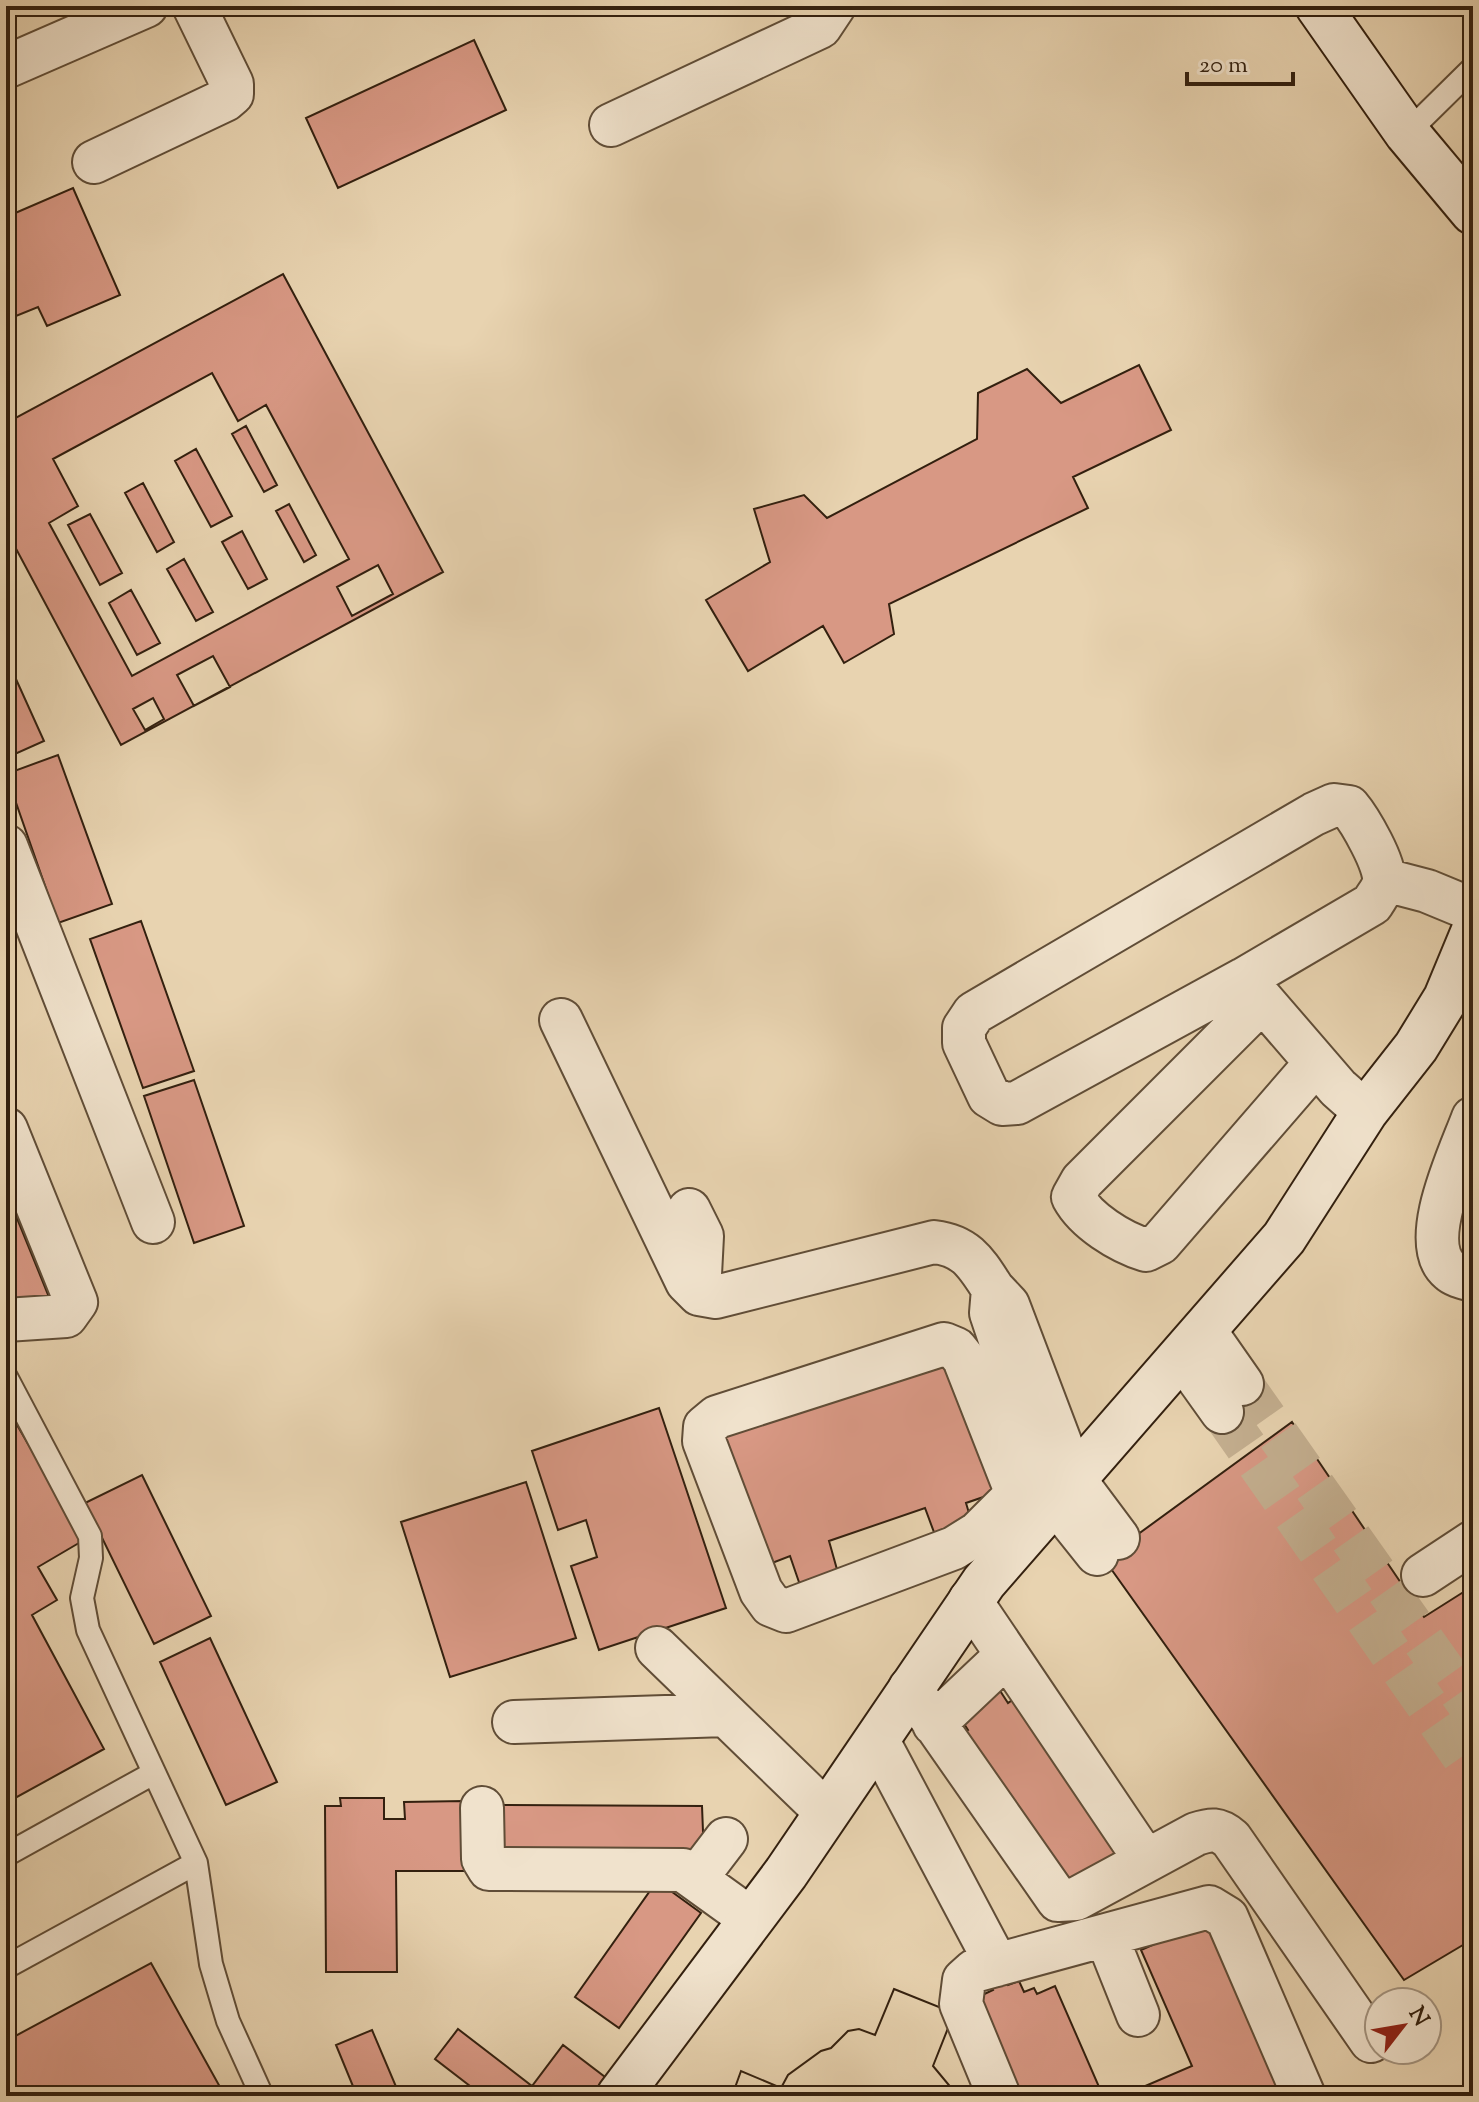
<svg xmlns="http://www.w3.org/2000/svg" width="1479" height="2102" viewBox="0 0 1479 2102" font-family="'Sorts Mill Goudy',serif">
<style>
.building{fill:#d89884;stroke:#33200f;stroke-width:2;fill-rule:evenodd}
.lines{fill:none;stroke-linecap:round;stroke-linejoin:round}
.street-tunnel{stroke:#c4af90;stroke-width:42;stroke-dasharray:42 21;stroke-linecap:butt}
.lane-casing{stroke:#604d37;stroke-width:26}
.street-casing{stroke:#604d37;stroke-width:46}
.secondary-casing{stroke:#33200f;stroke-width:48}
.lane{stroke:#f0e2cc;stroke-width:22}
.street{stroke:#f0e2cc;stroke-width:42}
.secondary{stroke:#f0e2cc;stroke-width:44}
</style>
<rect width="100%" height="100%" fill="#e8d3b0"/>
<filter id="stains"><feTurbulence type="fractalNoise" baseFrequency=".0025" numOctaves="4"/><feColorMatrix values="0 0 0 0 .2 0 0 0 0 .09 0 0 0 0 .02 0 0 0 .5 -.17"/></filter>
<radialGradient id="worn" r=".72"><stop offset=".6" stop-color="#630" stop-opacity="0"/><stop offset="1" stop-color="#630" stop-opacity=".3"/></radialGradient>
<path class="building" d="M474 40 506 110 338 188 306 118Z
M73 188 120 295 47 326 38 307 6 320V217Z
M283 274 443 572 121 745 6 530V423ZM246 426 277 485 264 492 232 434ZM196 449 232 516 211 527 175 461ZM143 483 174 542 157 552 125 493ZM289 504 316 555 304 562 276 511ZM90 514 122 573 100 585 68 525ZM242 531 267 579 248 589 222 542ZM184 559 213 612 196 621 167 569ZM131 590 160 643 137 655 109 603Z
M1139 365 1171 430 1073 477 1088 508 889 604 894 634 844 663 823 626 748 671 706 600 770 562 754 509 804 495 827 518 977 439 978 393 1027 369 1061 403Z
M212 373 238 421 266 405 349 559 132 676 49 523 78 506 53 459Z
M378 565 393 594 352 616 337 587Z
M213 656 230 687 194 706 177 675Z
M6 657 44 741 6 758Z
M153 698 164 719 145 730 133 709Z
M58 755 112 904 58 923 6 774Z
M141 921 194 1071 143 1088 90 939Z
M194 1080 244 1226 194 1243 144 1096Z
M10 1201 49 1297 18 1310 12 1297 6 1300V1203Z
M956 1357 998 1492 966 1503 974 1530 938 1543 925 1508 829 1541 838 1573 801 1588 790 1556 759 1568 717 1433Z
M6 1406 84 1540 38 1567 57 1600 32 1615 104 1749 6 1803Z
M659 1408 726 1608 599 1650 571 1566 597 1557 586 1520 558 1530 532 1451Z
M1292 1422 1424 1617 1473 1586V1939L1404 1980 1104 1559Z
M142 1475 211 1616 154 1644 85 1503Z
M526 1482 576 1638 450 1677 401 1522Z
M210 1638 277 1782 226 1805 160 1662Z
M995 1683 1008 1703 1018 1696 1127 1858 1071 1896 962 1734 968 1730 955 1710Z
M340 1798H384V1819H405L404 1802 464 1801V1871H396L397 1972H326L325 1806H341Z
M488 1805 702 1806 704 1857 488 1861Z
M657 1881 701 1913 619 2028 575 1997Z
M1211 1919 1286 2093 1279 2096H1122L1192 2066 1141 1950Z
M151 1963 225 2096H6V2041Z
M1003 1974 1008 1985 1019 1981 1024 1992 1034 1988 1037 1994 1055 1986 1103 2096H1021L978 1997 993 1990 989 1981Z
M894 1989 954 2013 933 2066 958 2096H732L741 2071 781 2088 788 2075 821 2051 831 2048 848 2031 859 2029 875 2035Z
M894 1989 954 2013 933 2066 958 2096H732L741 2071 781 2088 788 2075 821 2051 831 2048 848 2031 859 2029 875 2035Z
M458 2029 532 2086 563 2045 605 2077 591 2096H483L435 2059Z
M372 2030 400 2096H357L336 2045Z
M1473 2080V2096H1446Z"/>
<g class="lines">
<path class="street-tunnel" d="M1242 1384 1473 1711
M1222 1412 1473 1771"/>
<g class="lane-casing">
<path id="lane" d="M1407 133 1473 68
M6 1377 90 1536 91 1558 82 1598 88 1630 196 1863 211 1964 228 2021 262 2096
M6 1855 152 1774
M6 1967 196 1863"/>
</g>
<g class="street-casing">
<path id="street" d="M6 67 146 6
M611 125 820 27 834 6
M94 162 225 100 232 94V84L194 6
M6 846 153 1222
M1385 880 1427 891 1473 910
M1244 979 1372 904C1376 897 1383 889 1384 881 1386 865 1360 820 1349 807L1334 805 1314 814 974 1013 964 1028V1043L989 1096 1002 1104 1017 1103 1244 979 1338 1088 1365 1112
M1261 1002 1082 1181 1073 1197C1086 1221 1120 1242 1146 1250L1160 1243 1316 1063
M561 1020 687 1282 699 1294 716 1297 934 1242C967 1246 976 1263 993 1289
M1473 1118C1461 1151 1416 1243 1450 1271 1455 1276 1466 1278 1473 1280
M6 1129 76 1302 66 1316 6 1320
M689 1210 702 1236 699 1294
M1205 1331 1242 1384
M1182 1356 1222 1412
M1017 1494 978 1533 954 1548 786 1611 771 1605 761 1591 704 1441 705 1427 717 1417 944 1344 956 1349 964 1359 1017 1494 1038 1517
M1097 1554 1054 1500 991 1313 993 1289 1008 1305 1074 1479 1118 1538
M1423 1575 1473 1542
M970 1600 1146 1861
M657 1648 825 1811
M910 1688 1058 1900 1076 1899 1196 1834C1211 1829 1218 1828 1231 1839L1371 2041
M514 1722 726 1715
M934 1724 1007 1655
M877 1739 997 1965
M482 1808 483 1859 489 1869 683 1870 751 1919
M697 1877 726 1839
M1106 1935 1138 2015
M999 2096 961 2004 964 1980 974 1971 1209 1907 1227 1918 1304 2096"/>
</g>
<g class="secondary-casing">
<path id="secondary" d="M1318 6 1407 133 1473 212
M619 2096 786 1873 984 1582 1284 1238 1365 1112 1416 1047 1446 998 1473 933"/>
</g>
<use href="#lane" class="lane"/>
<use href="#street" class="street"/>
<use href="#secondary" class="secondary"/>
</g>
<rect width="1479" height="2102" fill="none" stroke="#e8d3b0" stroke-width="32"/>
<rect x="8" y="8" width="1463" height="2086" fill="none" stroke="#33200f" stroke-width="4"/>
<rect x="16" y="16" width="1447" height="2070" fill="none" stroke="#33200f" stroke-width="2"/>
<g transform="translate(1403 2026) rotate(59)"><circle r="38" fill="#f0e2cc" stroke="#a49480" stroke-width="2"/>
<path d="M0-6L14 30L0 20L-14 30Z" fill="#8f2418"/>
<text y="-12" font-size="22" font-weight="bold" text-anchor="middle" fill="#33200f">N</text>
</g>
<path d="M1187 72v12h106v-12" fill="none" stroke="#33200f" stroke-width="4"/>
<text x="1199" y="72" font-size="24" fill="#33200f" stroke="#f0e2cc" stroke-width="6" paint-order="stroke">20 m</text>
<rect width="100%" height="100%" filter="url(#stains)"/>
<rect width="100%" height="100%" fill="url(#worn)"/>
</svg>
